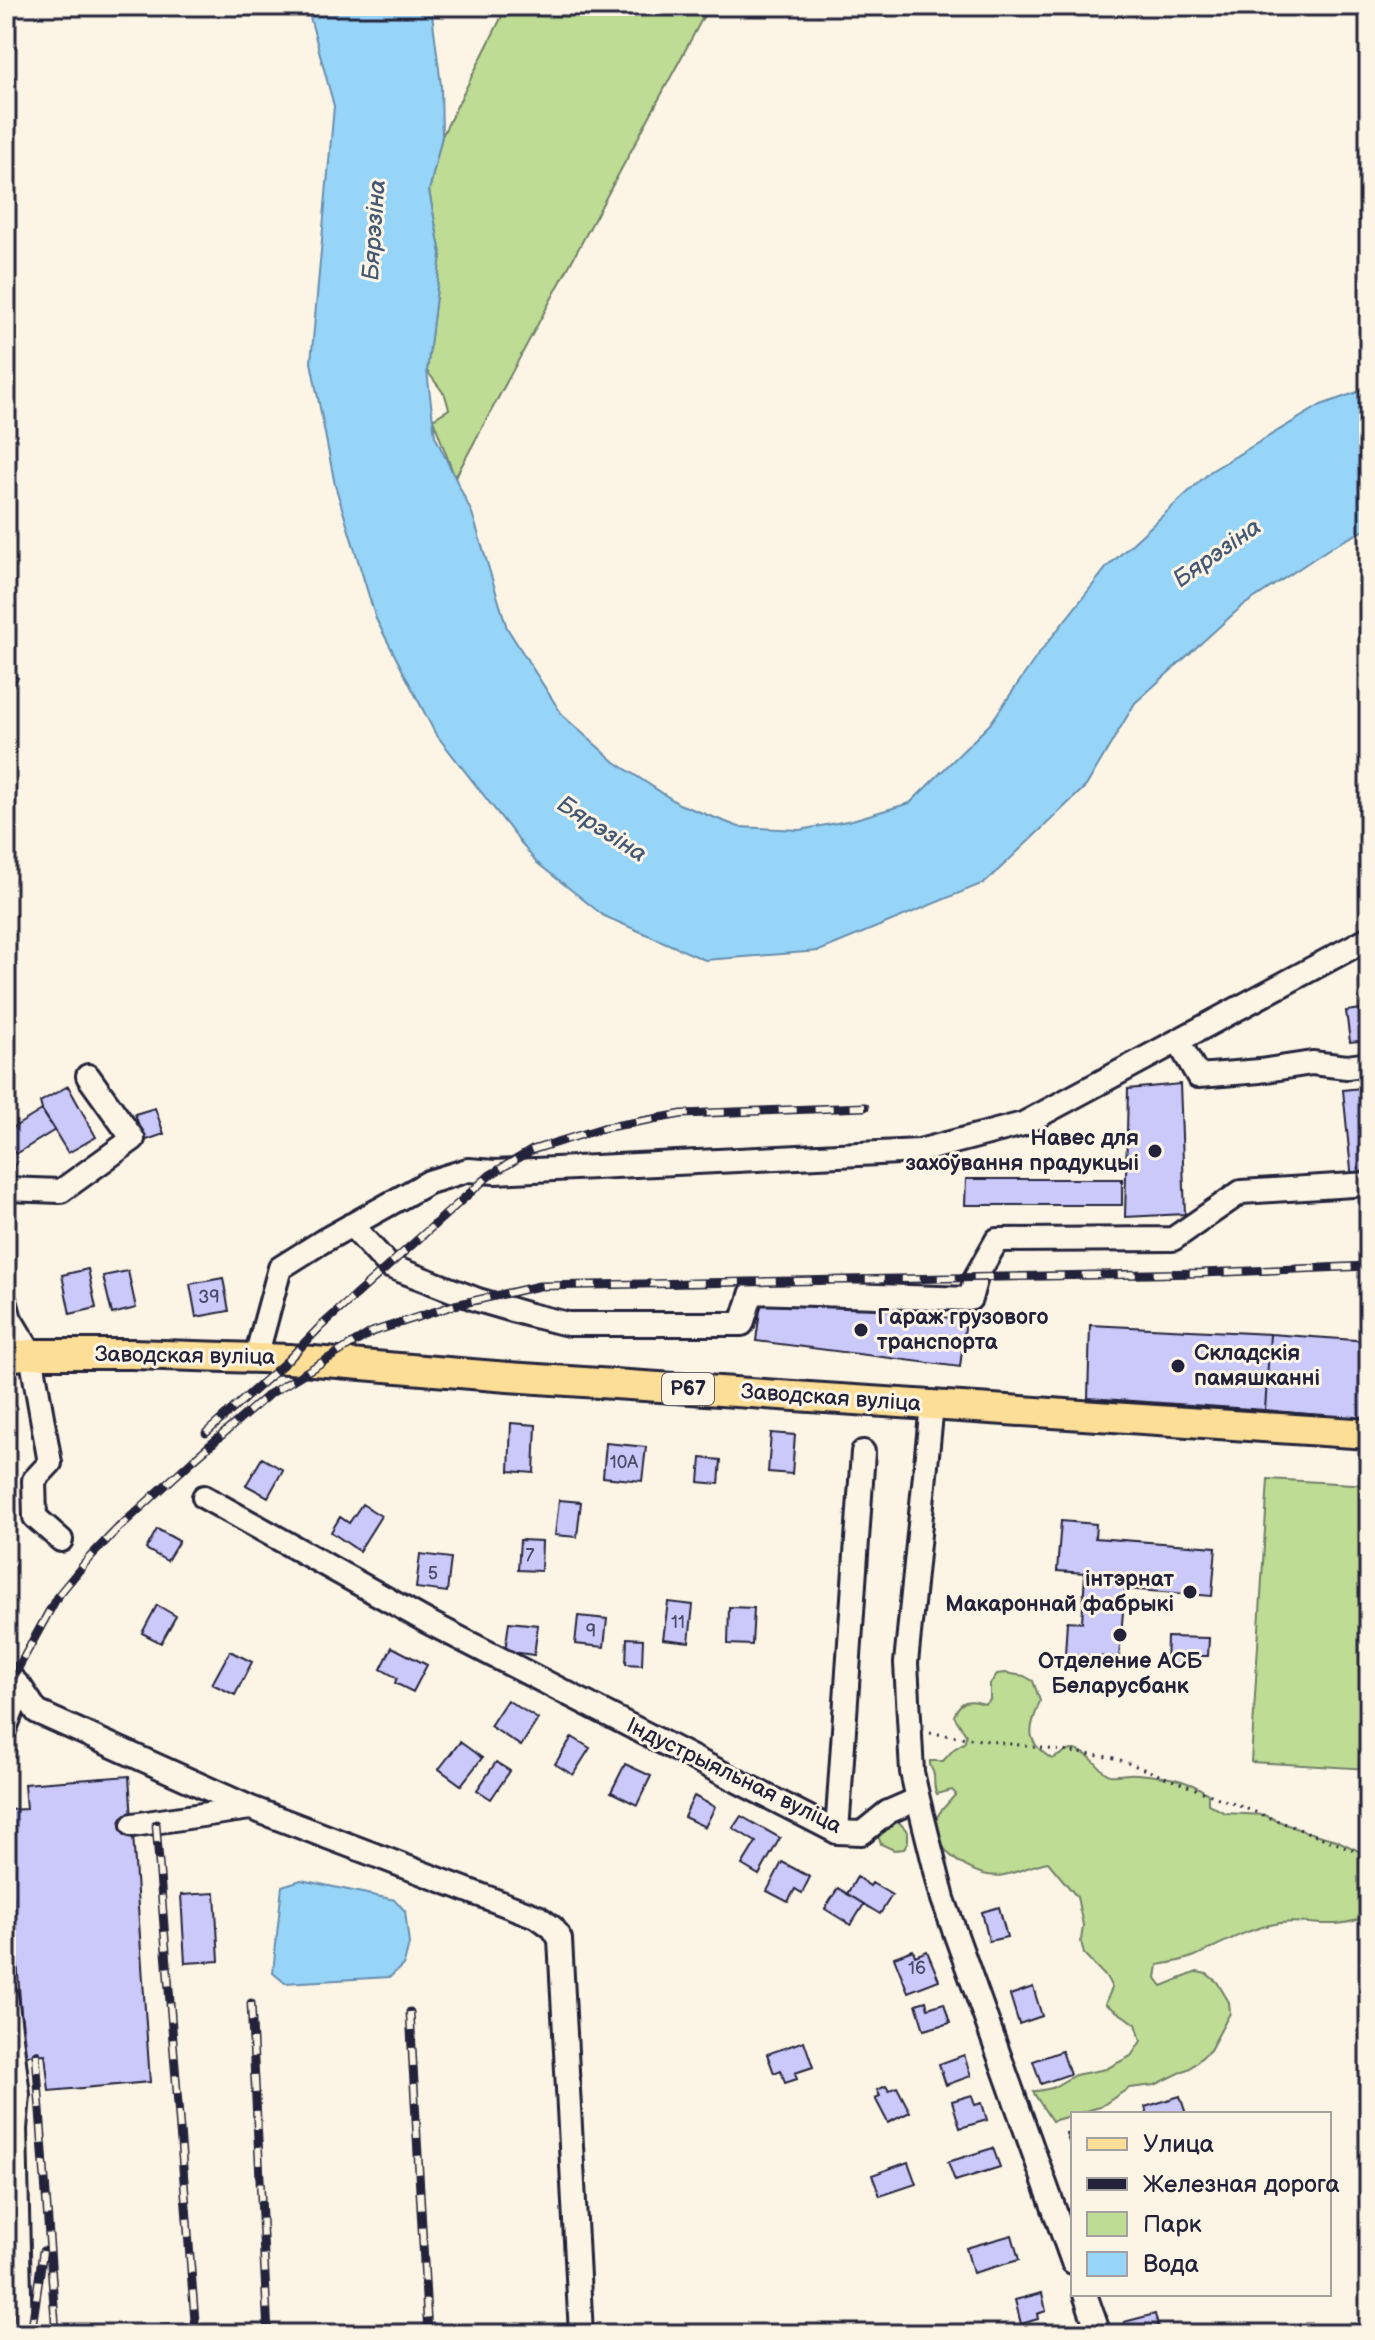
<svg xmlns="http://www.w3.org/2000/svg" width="1375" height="2340" viewBox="0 0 1375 2340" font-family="'Balsamiq Sans',sans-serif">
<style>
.green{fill:#bedc94;stroke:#707f68;stroke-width:2}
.water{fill:#96d5f8;stroke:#688dac;stroke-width:2}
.building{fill:#cbc8fa;stroke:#22223b;stroke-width:2}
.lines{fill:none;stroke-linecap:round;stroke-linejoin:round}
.minor-casing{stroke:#22223b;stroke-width:28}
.major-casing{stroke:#22223b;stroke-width:34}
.path{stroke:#22223b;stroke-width:3;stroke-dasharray:2 6;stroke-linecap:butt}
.minor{stroke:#fcf5e5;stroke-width:22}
.major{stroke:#fdde96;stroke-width:28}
.rail-casing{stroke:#22223b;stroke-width:9}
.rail{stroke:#fcf5e5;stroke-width:6;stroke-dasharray:18;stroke-linecap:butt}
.poi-dot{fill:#22223b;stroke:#fcf5e5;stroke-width:3}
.labels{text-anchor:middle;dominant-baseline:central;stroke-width:6;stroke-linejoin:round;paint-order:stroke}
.number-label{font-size:18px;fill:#4c4c6b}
.shield{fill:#fcf5e5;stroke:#63616e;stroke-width:2}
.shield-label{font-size:20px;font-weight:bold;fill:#22223b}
.poi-label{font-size:22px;font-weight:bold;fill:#22223b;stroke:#fcf5e5;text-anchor:end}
.street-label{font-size:22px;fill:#22223b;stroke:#fcf5e5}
.water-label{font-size:24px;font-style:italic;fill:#455874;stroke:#fcf5e5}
</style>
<rect width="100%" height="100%" fill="#fcf5e5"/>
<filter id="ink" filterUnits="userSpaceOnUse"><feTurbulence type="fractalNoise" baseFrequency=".0125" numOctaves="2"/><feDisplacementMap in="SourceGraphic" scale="16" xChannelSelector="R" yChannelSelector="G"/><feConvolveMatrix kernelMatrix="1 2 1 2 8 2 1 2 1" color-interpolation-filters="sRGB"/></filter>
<g filter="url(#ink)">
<path class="green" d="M507 6H709L455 478 433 419 449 409 445 395 427 371 441 254 429 191 442 136Z
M1268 1479 1369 1485V1769L1251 1762Z
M1005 1673 1024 1676 1033 1681 1040 1701C1030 1729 1023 1740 1052 1759 1060 1756 1066 1749 1075 1750 1094 1754 1099 1772 1110 1775 1118 1776 1128 1773 1136 1774 1161 1776 1187 1778 1208 1794V1804L1225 1813 1264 1815 1300 1830 1336 1840 1369 1856V1915C1331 1934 1306 1916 1270 1925 1244 1931 1219 1945 1195 1956 1183 1961 1170 1963 1158 1965L1156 1978 1162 1986 1197 1972 1207 1974 1217 1982 1229 2002 1230 2013 1210 2050 1190 2068 1155 2085 1129 2088 1100 2107 1052 2121 1033 2092 1052 2088 1075 2075 1106 2069 1131 2056 1141 2041 1136 2024 1105 2004 1112 1988 1107 1978 1084 1954 1081 1941 1083 1925 1077 1897 1048 1862C1032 1865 1019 1872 1004 1875 982 1880 948 1860 939 1840 937 1834 936 1827 935 1821L940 1812 956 1794 952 1790 937 1794C933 1787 935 1783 934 1775 933 1768 929 1769 930 1761H943L954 1749 965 1742 966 1735 954 1716C960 1699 970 1699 985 1704L990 1700V1684L997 1674Z
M896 1819 908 1832V1842L904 1849 894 1850 881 1844 878 1836 882 1825Z"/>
<path class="water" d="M307 6H431L441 85 442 136 429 191 441 254 427 371 435 436 472 513 507 628 563 716 615 762 679 804 739 827 800 830 852 820 910 803 990 724 1037 656 1107 567 1211 471 1321 405 1369 388V528L1333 546 1241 607 1135 703 1086 786 986 882 819 951 705 960 604 916 536 862 435 733 376 619 335 485 311 362 334 106Z
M301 1880 395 1900 405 1911 409 1944 404 1964 390 1977 285 1983 273 1973 282 1886Z"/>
<path class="building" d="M6 670 18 678 6 695Z
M1369 1008V1040L1350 1042 1346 1011Z
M1180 1084 1185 1214 1125 1217 1128 1089Z
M68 1086 96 1137 68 1153 42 1110 40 1102Z
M1369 1087V1178L1352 1180 1343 1090Z
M155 1108 164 1134 144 1141 135 1114Z
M42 1110 55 1130 16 1154 6 1144V1132Z
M6 1144 16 1154V1162L12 1174 6 1179Z
M966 1179H1122V1205H965Z
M88 1269 96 1308 70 1314 62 1275Z
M128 1271 136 1308 112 1314 103 1276Z
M223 1278 229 1311 196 1317 190 1284Z
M762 1294 966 1320 960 1367 756 1341Z
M1090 1325 1270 1334 1265 1410 1088 1398Z
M1270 1334 1369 1341V1420L1265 1410Z
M511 1423 536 1425 534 1473 509 1471Z
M771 1433 795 1435 792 1474 768 1472Z
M606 1443 646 1447 642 1481 603 1477Z
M262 1458 283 1470 268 1497 246 1485Z
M701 1458 721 1460 719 1484 699 1482Z
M6 1465 16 1510 6 1512Z
M559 1500 581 1502 577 1537 555 1535Z
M362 1504 381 1516 359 1551 331 1532 340 1517 349 1523Z
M1061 1521 1096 1524 1095 1538 1216 1547 1212 1596 1125 1589 1119 1658 1065 1654 1067 1621 1082 1622 1085 1573 1057 1571Z
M157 1529 179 1541 167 1561 146 1549Z
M520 1540 542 1541 541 1571 518 1570Z
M420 1554 451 1558 447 1592 416 1588Z
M668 1602 693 1605 689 1642 663 1639Z
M157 1605 176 1616 161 1643 142 1633Z
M729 1607 754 1608 752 1645 728 1644Z
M578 1616 607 1619 604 1647 575 1644Z
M509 1622 538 1625 534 1655 505 1651Z
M1167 1637 1209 1638 1208 1656H1192V1667L1166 1666Z
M627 1638 643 1639 642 1665 626 1664Z
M392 1647 427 1665 413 1692 395 1683 397 1678 381 1669Z
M230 1651 252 1662 235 1695 212 1684Z
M507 1700 538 1719 521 1746 490 1726Z
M572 1737 590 1748 573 1775 555 1764Z
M460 1742 482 1758 461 1785 439 1769Z
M496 1762 510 1771 491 1799 477 1790Z
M625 1764 651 1776 637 1805 611 1792Z
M129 1776 150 2082 49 2091 45 2054 24 2055 6 1810 26 1809 24 1784Z
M694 1796 715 1807 705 1827 684 1817Z
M741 1816 780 1838 759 1875 742 1865 756 1842 733 1828Z
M782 1862 810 1877 802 1893 795 1889 788 1902 767 1891Z
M857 1877 870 1886 872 1883 892 1895 880 1914 847 1894Z
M838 1888 864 1904 851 1925 825 1909Z
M215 1893 219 1961 185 1963 181 1895Z
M999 1907 1007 1937 989 1941 982 1912Z
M913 1950 915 1956 927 1951 939 1980 908 1992 894 1957Z
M1033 1987 1042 2016 1019 2024 1010 1995Z
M926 2001 928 2008 944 2003 950 2023 924 2030 916 2004Z
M804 2041 813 2067 795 2073 797 2079 785 2083 781 2070 774 2073 767 2054Z
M1062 2051 1070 2074 1041 2084 1033 2061Z
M964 2055 971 2076 946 2085 939 2064Z
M886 2086 889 2091 897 2087 910 2112 888 2123 875 2098 880 2096 877 2090Z
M972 2095 975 2105 982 2103 987 2120 960 2128 952 2101Z
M1180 2096 1186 2114H1147L1145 2107Z
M1073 2130V2154L1066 2133Z
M993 2148 1000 2167 955 2181 948 2162Z
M908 2162 916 2184 880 2196 872 2175Z
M1012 2235 1019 2260 973 2273 966 2248Z
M1042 2293 1046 2311 1037 2314 1038 2319 1021 2324 1015 2300Z
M1155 2314 1158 2326 1150 2328 1151 2334H1127L1124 2322Z"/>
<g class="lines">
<g class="minor-casing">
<path id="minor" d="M1178 1041 1198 1076 1260 1071 1312 1063 1347 1067 1369 1064
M6 1189 61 1191 133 1139 88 1076
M351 1225 389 1266 478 1300 530 1315 568 1324H742L752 1292 970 1299 976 1277 997 1240 1173 1239 1241 1192 1369 1184
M6 1304 10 1319 31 1354 50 1463 34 1480 35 1517 61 1540
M256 1357 280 1268 323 1241 429 1182 468 1170 495 1172 919 1151 1023 1124 1369 938
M204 1497 428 1622 837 1832 862 1833 888 1812 918 1799 943 1899 1073 2262
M6 1673 21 1688 37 1712 251 1808 538 1917 553 1928 560 1939 581 2334
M6 1726 21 1688
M918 1799 912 1772 906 1663 932 1405
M133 1825 250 1808
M837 1832 863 1452
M6 1996 18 2095 15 2129 8 2127 6 2129
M15 2129 20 2334
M1085 2294 1099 2334"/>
</g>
<g class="major-casing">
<path id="major" d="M6 1357 31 1354H132L289 1359 508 1377 1369 1434"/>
</g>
<path class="path" d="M930 1733 1115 1758 1369 1856"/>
<use href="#minor" class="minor"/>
<use href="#major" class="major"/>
<g class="rail-casing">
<path id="rail" d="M206 1433 289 1359 320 1327 490 1175 532 1150 603 1128 682 1114 865 1107
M114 1532 193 1460 268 1395 372 1332 455 1305 539 1286 1202 1273 1369 1266
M6 1690 57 1597 90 1557 122 1524
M156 1824 196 2334
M251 2003 268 2334
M410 2012 428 2334
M36 2054 56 2334
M6 2273 13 2334
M31 2334 43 2251"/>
</g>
<use href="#rail" class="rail"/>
</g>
</g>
<g class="poi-dot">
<circle cx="1155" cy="1151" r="8"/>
<circle cx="861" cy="1330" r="8"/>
<circle cx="1178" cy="1366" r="8"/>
<circle cx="1190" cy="1592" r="8"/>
<circle cx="1120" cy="1635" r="8"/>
</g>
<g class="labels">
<g class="number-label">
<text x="209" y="1297">39</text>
<text x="624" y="1462">10А</text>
<text x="530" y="1555">7</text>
<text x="433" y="1573">5</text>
<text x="678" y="1622">11</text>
<text x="591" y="1631">9</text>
<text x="917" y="1968">16</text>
</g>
<rect class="shield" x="662" y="1373" width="52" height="32" rx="6"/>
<g class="shield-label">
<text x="688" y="1389">Р67</text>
</g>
<g class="poi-label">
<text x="1139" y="1138">Навес для<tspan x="1139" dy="25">захоўвання прадукцыі</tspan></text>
<text x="877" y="1317" text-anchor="start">Гараж грузового<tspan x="877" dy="25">транспорта</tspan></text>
<text x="1194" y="1353" text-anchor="start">Складскія<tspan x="1194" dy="25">памяшканні</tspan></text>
<text x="1174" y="1579">інтэрнат<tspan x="1174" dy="25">Макароннай фабрыкі</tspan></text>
<text x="1120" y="1661" text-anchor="middle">Отделение АСБ<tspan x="1120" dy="25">Беларусбанк</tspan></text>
</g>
<g class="street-label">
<text transform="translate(185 1356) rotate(1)">Заводская вуліца</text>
<text transform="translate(831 1398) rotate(4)">Заводская вуліца</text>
<text transform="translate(734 1776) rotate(26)">Індустрыяльная вуліца</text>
</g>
<g class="water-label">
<text transform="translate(374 230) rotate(-86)">Бярэзіна</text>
<text transform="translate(1217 553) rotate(-35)">Бярэзіна</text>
<text transform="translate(602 829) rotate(33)">Бярэзіна</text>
</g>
</g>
<rect width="1375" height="2340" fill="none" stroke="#fcf5e5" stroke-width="32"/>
<rect x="16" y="16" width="1343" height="2308" fill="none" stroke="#22223b" stroke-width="3" filter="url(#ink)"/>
<rect x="1071" y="2112" width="260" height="184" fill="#fcf5e5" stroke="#a5a1a1" stroke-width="2"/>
<rect x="1087" y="2138" width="40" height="12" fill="#fdde96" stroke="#a5a1a1" stroke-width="2"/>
<text x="1143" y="2152" font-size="24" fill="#22223b">Улица</text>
<rect x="1087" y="2178" width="40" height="12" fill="#22223b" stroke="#a5a1a1" stroke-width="2"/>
<text x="1143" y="2192" font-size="24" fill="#22223b">Железная дорога</text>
<rect x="1087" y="2212" width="40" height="24" fill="#bedc94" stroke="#a5a1a1" stroke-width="2"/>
<text x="1143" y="2232" font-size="24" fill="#22223b">Парк</text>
<rect x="1087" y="2252" width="40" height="24" fill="#96d5f8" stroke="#a5a1a1" stroke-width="2"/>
<text x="1143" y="2272" font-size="24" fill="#22223b">Вода</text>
</svg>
